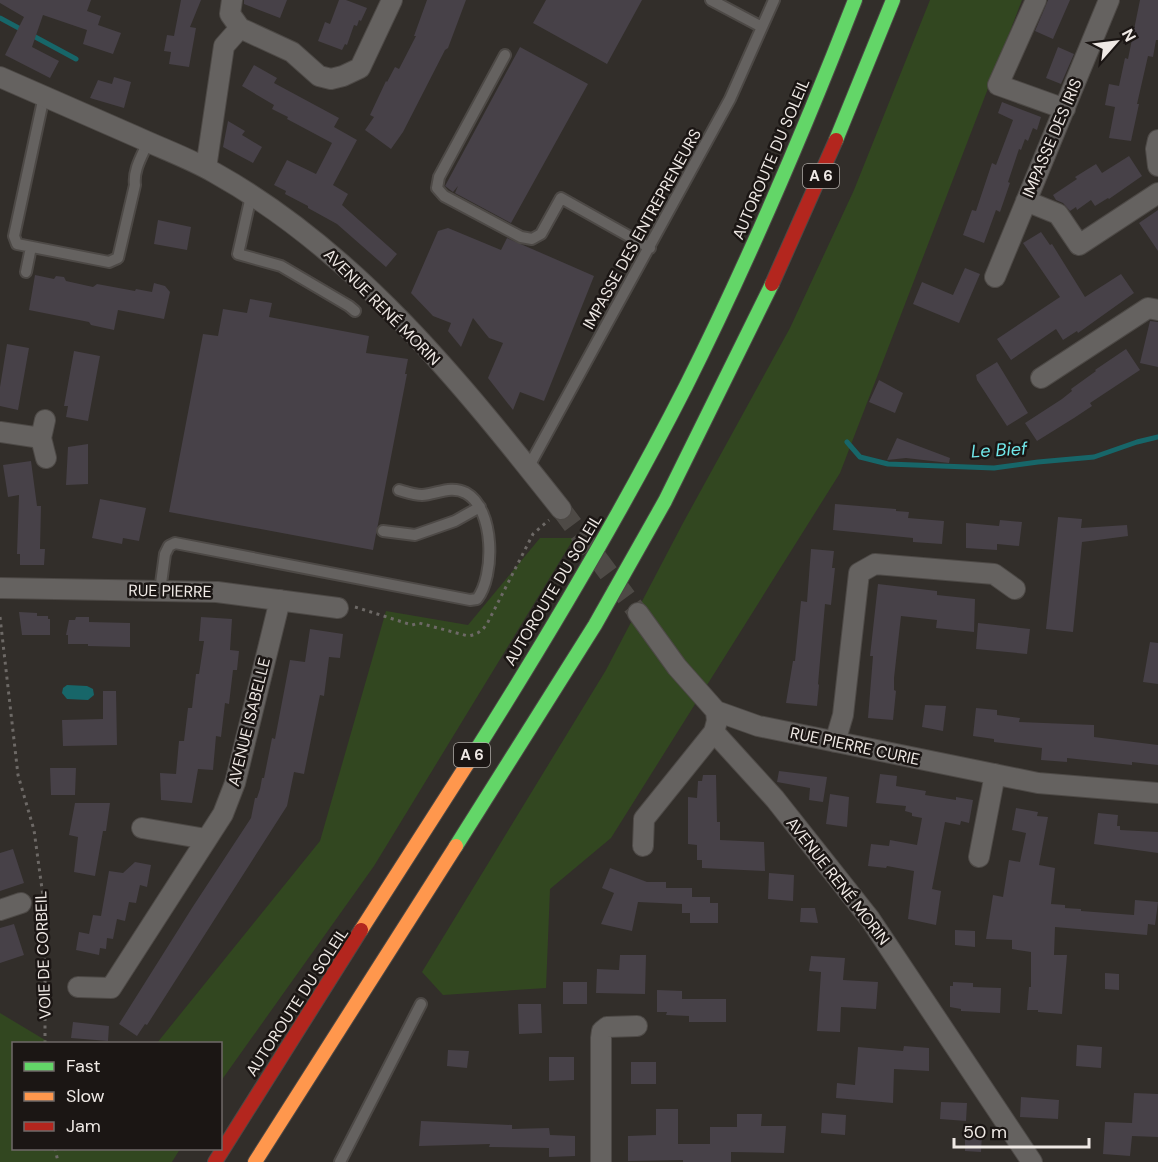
<svg xmlns="http://www.w3.org/2000/svg" width="1158" height="1162" viewBox="0 0 1158 1162" font-family="'DM Sans',sans-serif">
<style>
.green{fill:#324720}
.water{fill:#176669}
.lines{fill:none;stroke-linecap:round;stroke-linejoin:round}
.stream{stroke:#176669;stroke-width:5}
.building{fill:#474148}
.street-tunnel{stroke:#4e4a46;stroke-width:20;stroke-dasharray:20 10;stroke-linecap:butt}
.lane-casing{stroke:#4d4946;stroke-width:14}
.street-casing{stroke:#4d4946;stroke-width:22}
.fast-casing{stroke:#4d4946;stroke-width:16}
.slow-casing{stroke:#4d4946;stroke-width:16}
.jam-casing{stroke:#4d4946;stroke-width:16}
.path{stroke:#6d6966;stroke-width:3;stroke-dasharray:3 4.5;stroke-linecap:butt}
.lane{stroke:#656260;stroke-width:10}
.street{stroke:#656260;stroke-width:20}
.fast{stroke:#63d668;stroke-width:14}
.slow{stroke:#ff974d;stroke-width:14}
.jam{stroke:#b3261e;stroke-width:14}
.labels{text-anchor:middle;dominant-baseline:central;stroke-width:5;stroke-linejoin:round;paint-order:stroke}
.shield{fill:#1b1614;stroke:#afaaa6;stroke-width:1.5}
.shield-label{font-size:15px;font-weight:bold;fill:#efe9e5}
.street-label{font-size:16px;fill:#efe9e5;stroke:#1b1614}
.water-label{font-size:18px;font-style:italic;fill:#71e8eb;stroke:#1b1614}
</style>
<rect width="100%" height="100%" fill="#322e2a"/>
<path class="green" d="M930 0H1022L840 473 611 838 550 889 546 988 443 995 422 972 606 670 683 523 790 328 854 190Z
M540 538H574L374 866 221 1081 220 1044 157 1043 320 841 386 611 468 625Z
M0 1013 50 1043 14 1044V1148L180 1149 172 1162H0Z"/>
<path class="water" d="M67 685 87 686 93 689 94 695 88 700 67 699 62 693 63 688Z"/>
<g class="lines">
<path class="stream" d="M0 18 76 59
M847 442 860 457 888 464 994 468 1038 462 1094 457 1137 442 1158 437"/>
</g>
<path class="building" d="M0 0H91L87 11 101 16 98 25 121 33 113 54 83 44 87 30 43 15 32 47 59 61 50 78 5 55 24 17 0 3Z
M181 0H201L190 27 196 28 189 67 169 64 171 52 164 51 167 35 174 36Z
M244 0H287L280 18 244 4Z
M339 0H346L367 8 361 21 359 20 357 26 354 25 347 45 345 44 342 50 318 41 325 22 330 24Z
M427 0H466L448 48 445 50 403 132 391 149 365 130 374 117 370 115 386 81 387 82 395 67 399 69 416 36H414Z
M546 0H642L607 64 533 23Z
M1048 0H1070L1053 39 1035 31Z
M1140 0H1158V40H1156L1153 57 1148 56 1137 104H1139L1131 141 1109 138 1115 107 1105 105 1109 84 1119 86 1125 58 1128 59Z
M520 47 588 84 511 223 455 193 458 186 453 192 445 186Z
M1058 47 1074 54 1061 84 1046 78Z
M254 65 277 78 274 83 339 118 334 127 357 140 333 185 348 194 342 205 397 254 386 267 337 224 308 208V206L285 194 286 191 274 185 287 160 316 174 332 143 287 119 288 117 272 109 274 105 242 86Z
M114 77 131 82 124 108 90 98 98 80 112 84Z
M1002 102 1041 117 1037 130 1033 128 1028 141 1025 139 1021 150 1019 149 1008 182 1010 183 1000 212 996 210 984 243 963 235 972 210 976 211 992 163 996 165 1013 120 998 113Z
M228 121 245 131 242 135 262 147 253 163 223 147Z
M1129 156 1142 176 1109 199 1108 198 1095 206 1091 200 1077 210 1076 207 1070 211 1063 203 1056 200 1053 195 1077 179 1075 177 1096 164 1102 173Z
M1158 210V251L1139 223Z
M158 220 191 227 187 250 154 244Z
M448 228 501 250 507 238 594 276 544 401 520 392 513 410 488 378 503 343 489 338 473 318 461 347 448 331 451 323 433 316 411 293 438 231Z
M1041 232 1050 245 1052 244 1085 297 1121 274 1134 293 1078 333 1077 331 1063 340 1056 329 1011 360 997 339 1060 297 1023 243Z
M965 268 980 274 959 323 913 304 922 282 953 295Z
M35 275 54 279 56 276 64 277 66 281 93 287 97 284 135 291 136 289 152 292 154 283 165 286 170 292 164 319 118 310 114 330 91 325 89 322 29 310Z
M250 299 272 303 269 317 369 336 366 353 408 359 405 374H407L373 550 169 512 203 334 218 336 223 309 247 313Z
M1150 321 1158 322V367L1140 363Z
M7 344 29 348 18 410 0 406V387Z
M1126 349 1140 370 1090 403 1092 406 1074 418 1037 441 1025 423 1062 399 1072 391 1071 389 1096 371 1095 370Z
M74 351 100 356 88 421 66 417 68 406H64Z
M997 362 1028 413 1007 426 977 380 976 375Z
M879 380 903 393 895 413 869 402Z
M897 438 950 458 949 463 906 458 887 460Z
M88 444V484L66 485 68 447Z
M31 461 37 506H41L40 549H45L44 565H20V554H17L19 495 8 497 3 465Z
M100 499 146 508 139 541 123 538 122 544 92 538Z
M835 504 896 509V511L909 512 908 518 944 521 942 544 913 542V538L833 530Z
M1058 517 1082 519 1081 528 1127 525 1128 536 1082 542 1073 632 1046 629Z
M1000 520 1022 522 1019 546 997 544V550L966 548V523L999 526Z
M811 549 834 551 832 568H835L831 605 825 604 818 684 819 685 817 706 786 703 793 661H795L801 601 807 602Z
M878 584 937 591V595L975 599 974 632 936 628 937 620 901 616 894 678V690L896 691 893 720 868 718 873 656H870Z
M19 612 37 613V616H48V619H50V635H22Z
M76 617H89V622L130 623V647L88 646V644H68V635H66L69 620H75Z
M201 617 232 619 230 650 239 651 237 670H233L229 704 225 703 221 737 216 736 213 770 198 769 192 803 161 800 160 773 176 774 179 741H184L188 708H192L196 674H199L204 641H199Z
M978 623 1030 629 1027 654 976 649Z
M310 629 343 634 340 658 329 657 324 696 320 695 304 774 294 772 287 806 147 1025 145 1024 137 1036 119 1024 192 908 251 818 255 798H257L260 789 262 778H264L272 738 275 739 290 660 305 662Z
M1150 642 1158 643V684L1143 682Z
M103 691H116L117 745 63 746 62 720 103 719Z
M925 705 946 706 943 731 922 727Z
M976 708 997 710V715L1020 718 1019 722 1094 725V737L1158 745V765L1132 762V765L1067 758V762L1041 760 1042 748 994 742V739L973 736Z
M50 768H76L75 795H51Z
M779 771 827 777 823 802 809 800 810 788 777 782Z
M880 774 897 776 896 786 926 791 925 795 956 800V797L973 800 969 823 961 821 960 825 945 822 932 889 941 891 936 925 908 919 914 871 887 866 886 868 868 866 871 844 889 846 890 840 917 845 922 818 912 816V813L905 811 906 806 876 803Z
M703 775H716L717 822H720V840L764 842 765 871 702 868V860H697V845L688 844V797L697 798 698 781H702Z
M830 794 849 797 847 827 826 824Z
M75 803H110L106 831H103L95 876 74 872 78 837 69 835Z
M1016 808 1038 812 1037 816 1048 817 1039 865 1055 868 1051 904 1065 905V908L1081 909V911L1134 915 1135 900 1158 902 1155 925 1148 924 1147 935 1055 927 1054 955H1067L1062 1014 1038 1012V1010H1027L1029 987H1031V952L1012 949V940L986 939 993 895 1003 897 1009 860 1020 862 1026 833 1012 830Z
M1098 813 1118 815 1117 826H1120V830L1158 832V853L1094 844Z
M13 849 24 883 0 891V853Z
M135 862 151 865 147 887 140 885 136 903 129 902 125 921 117 919 113 939 107 938 106 949 100 948 99 955 76 950 79 932 89 934 93 915 101 916 109 871 123 873Z
M610 868 647 882H666V888H692V897H710V903H718V923H690V913H682V904L638 902 632 931 601 924 614 893 602 888Z
M769 873 794 875 793 901 768 899Z
M801 908H815L818 923 800 922Z
M14 924 24 955 0 963V928Z
M955 930 975 931V947L955 945Z
M620 955H646L645 994 596 993 597 969 619 970Z
M811 956 845 958 843 980 878 982 876 1009 841 1007 840 1032 817 1031 821 972 809 971Z
M1105 973 1119 974V990L1105 989Z
M563 982H587V1004H563Z
M953 982 973 983V987L1001 988 1000 1013 961 1011V1009L950 1007V986H953Z
M657 990 682 991V999H726V1022H689V1016L666 1015 667 1012H657Z
M518 1004H541L542 1033 519 1034Z
M73 1022 109 1026 108 1041 71 1038Z
M1077 1045 1102 1047 1101 1068 1076 1066Z
M904 1046 929 1048V1071L894 1069 893 1103 836 1098 837 1083 855 1085 858 1047 903 1051Z
M448 1050 469 1051 467 1068 447 1066Z
M549 1057H574V1080L549 1081Z
M631 1062H656V1084H631Z
M1134 1093 1158 1094V1137L1132 1136 1130 1156 1103 1154 1105 1122 1132 1123Z
M1021 1097 1059 1100 1058 1119 1020 1117Z
M941 1102 967 1103 966 1121 940 1119Z
M656 1109H678V1144H710V1127H737V1114H762L761 1126H786L784 1153 731 1152V1162H683V1160L628 1161V1136L656 1135Z
M822 1113 846 1115 845 1135 821 1133Z
M421 1121 512 1125V1129L549 1128 550 1135 575 1136V1156L549 1157V1148L489 1147 490 1144 419 1146Z
M965 1133 982 1134 981 1152 965 1151Z"/>
<g class="lines">
<path class="street-tunnel" d="M561 509 638 613"/>
<g class="lane-casing">
<path id="lane" d="M711 0 762 27
M505 55 439 177 437 188 444 196 521 237 532 239 541 234 561 198 650 248
M44 96 14 236 17 244 109 262 118 258 135 185C133 170 142 156 148 142
M251 196 238 254 281 266 349 306 355 311
M26 272 31 247
M528 468 730 99 774 0
M383 531 415 535 455 521 480 507
M160 591 165 554 169 546 175 543 470 600 477 599C495 576 495 509 466 493 451 485 437 494 422 495 414 495 406 492 399 490
M340 1162 421 1004"/>
</g>
<g class="street-casing">
<path id="street" d="M232 0 230 14 240 28 292 52 319 76 331 79 343 76 360 68 392 0
M1036 0 998 85 1065 109
M0 77C46 97 91 117 137 137 163 149 191 159 215 173 357 252 462 384 561 509
M1158 140 1156 149 1158 166
M206 168 224 46 240 28
M1026 201 1058 214 1079 245 1158 193
M995 277 1109 0
M1041 378 1148 308 1158 310
M45 420 41 438 46 458
M0 432 41 438
M0 588 217 592 338 608
M638 613 677 667 716 711 717 721 714 732 644 819 643 846
M716 711 758 726 1038 783 1158 793
M714 732 775 799 870 919 1032 1162
M835 742 843 715 859 573 875 564 994 574 1015 589
M142 828 206 839
M979 857 995 774
M0 910 21 903
M78 987 111 988 223 814 235 783 280 600
M601 1162V1038L602 1031 607 1027 637 1026"/>
</g>
<g class="fast-casing">
<path id="fast" d="M836 140 893 0
M468 763C546 640 620 516 686 386 749 260 804 131 855 0
M456 846 595 625 665 501 772 284"/>
</g>
<g class="slow-casing">
<path id="slow" d="M361 930 468 763
M255 1162 456 846"/>
</g>
<g class="jam-casing">
<path id="jam" d="M772 284 836 140
M215 1162 361 930"/>
</g>
<path class="path" d="M355 607 412 625 419 623 468 636C478 634 483 631 488 622L533 534 549 520
M0 617 18 775 34 830 45 911V1044
M55 1148 58 1162"/>
<use href="#lane" class="lane"/>
<use href="#street" class="street"/>
<use href="#fast" class="fast"/>
<use href="#slow" class="slow"/>
<use href="#jam" class="jam"/>
</g>
<g class="labels">
<g class="shield">
<rect x="803" y="164" width="36" height="24" rx="4.5"/>
<rect x="454" y="743" width="36" height="24" rx="4.5"/>
</g>
<g class="shield-label">
<text x="821" y="176">A 6</text>
<text x="472" y="755">A 6</text>
</g>
<g class="street-label">
<text transform="translate(1052 138) rotate(-67)">IMPASSE DES IRIS</text>
<text transform="translate(771 159) rotate(-67)">AUTOROUTE DU SOLEIL</text>
<text transform="translate(642 229) rotate(-61)">IMPASSE DES ENTREPRENEURS</text>
<text transform="translate(382 307) rotate(45)">AVENUE RENÉ MORIN</text>
<text transform="translate(553 590) rotate(-59)">AUTOROUTE DU SOLEIL</text>
<text transform="translate(170 591) rotate(1)">RUE PIERRE</text>
<text transform="translate(249 722) rotate(-76)">AVENUE ISABELLE</text>
<text transform="translate(855 746) rotate(12)">RUE PIERRE CURIE</text>
<text transform="translate(838 881) rotate(52)">AVENUE RENÉ MORIN</text>
<text transform="translate(43 955) rotate(-92)">VOIE DE CORBEIL</text>
<text transform="translate(297 1002) rotate(-57)">AUTOROUTE DU SOLEIL</text>
</g>
<g class="water-label">
<text transform="translate(999 450) rotate(-3)">Le Bief</text>
</g>
</g>
<rect x="12" y="1042" width="210" height="108" fill="#1b1614" stroke="#706a68" stroke-width="1.5"/>
<rect x="24" y="1062" width="30" height="9" fill="#63d668" stroke="#706a68" stroke-width="1.5"/>
<text x="66" y="1072" font-size="18" fill="#efe9e5">Fast</text>
<rect x="24" y="1092" width="30" height="9" fill="#ff974d" stroke="#706a68" stroke-width="1.5"/>
<text x="66" y="1102" font-size="18" fill="#efe9e5">Slow</text>
<rect x="24" y="1122" width="30" height="9" fill="#b3261e" stroke="#706a68" stroke-width="1.5"/>
<text x="66" y="1132" font-size="18" fill="#efe9e5">Jam</text>
<g transform="translate(1116 42) rotate(62)" stroke="#1b1614" stroke-width="4.5" paint-order="stroke">
<path d="M0-4.5L10 22L0 15L-10 22Z" fill="#efe9e5"/>
<text y="-9" font-size="16" font-weight="bold" text-anchor="middle" fill="#efe9e5">N</text>
</g>
<path d="M954 1138v9h135v-9" fill="none" stroke="#efe9e5" stroke-width="3"/>
<text x="963" y="1138" font-size="18" fill="#efe9e5" stroke="#1b1614" stroke-width="4.5" paint-order="stroke">50 m</text>
</svg>
